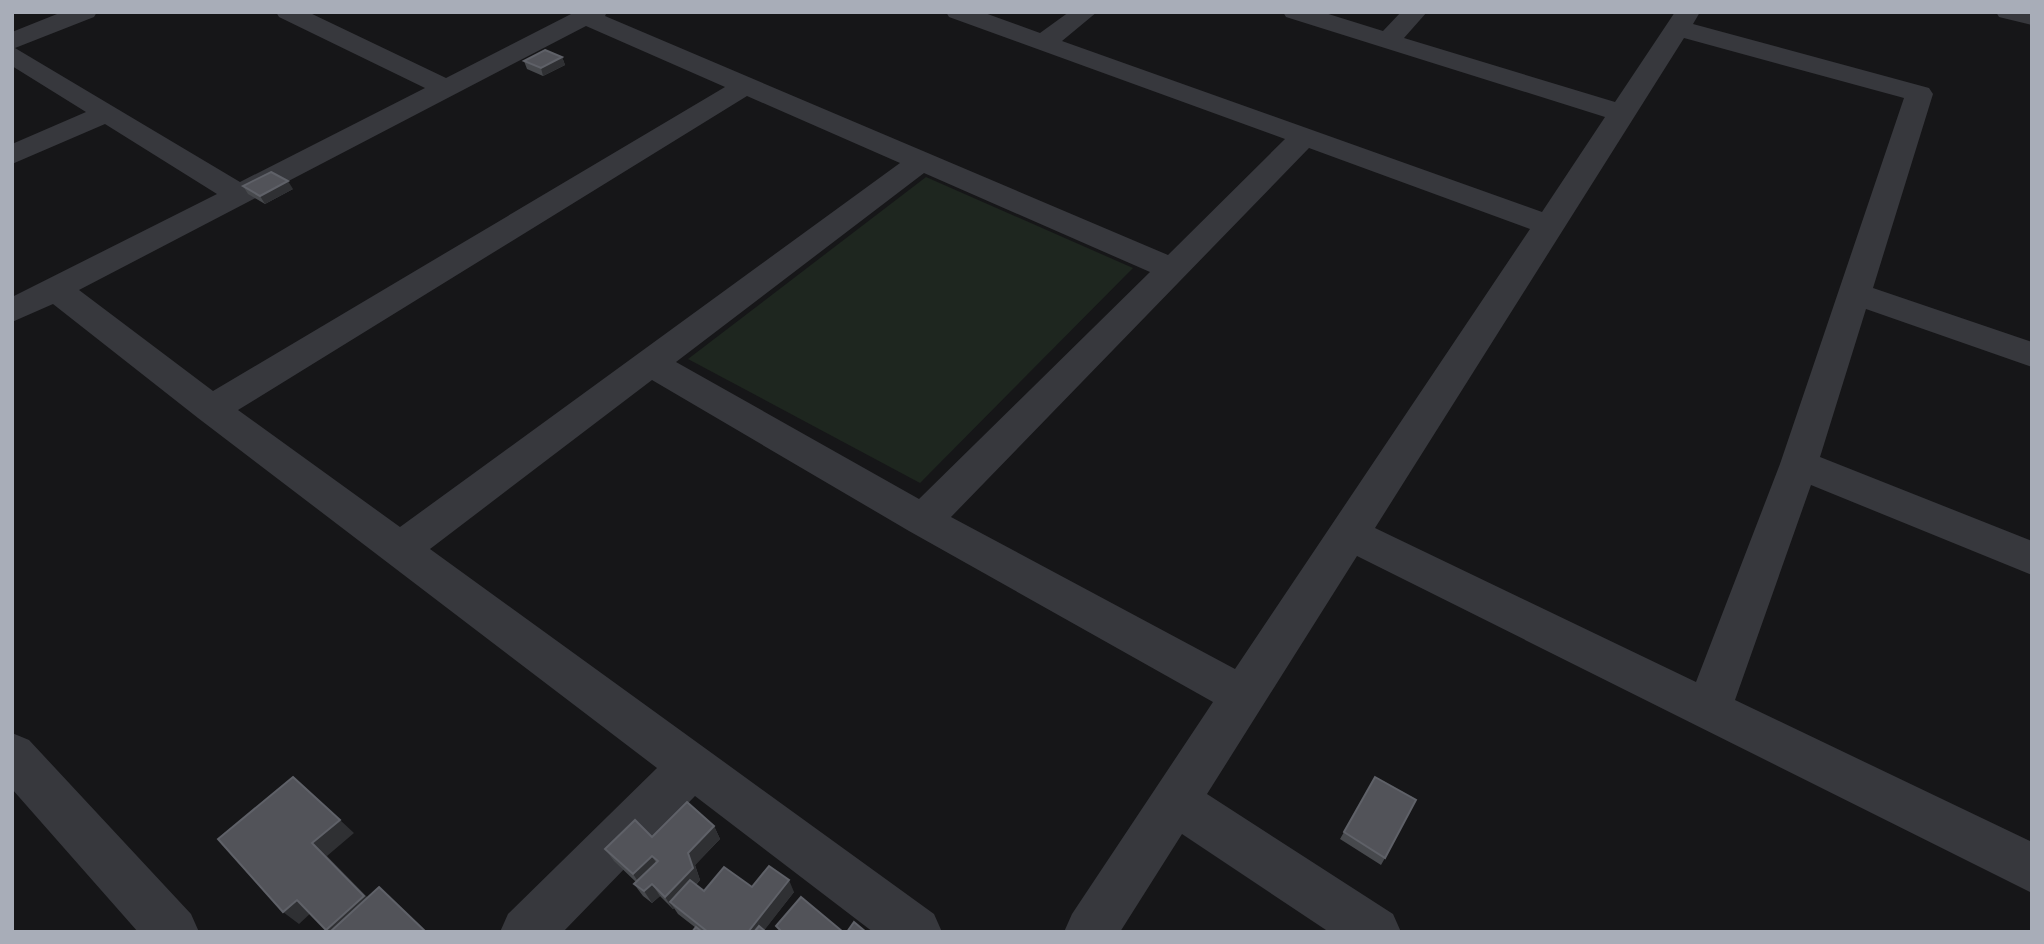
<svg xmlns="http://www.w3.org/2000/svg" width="2044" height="944" viewBox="0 0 2044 944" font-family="Inter,sans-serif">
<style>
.green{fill:#1e261f}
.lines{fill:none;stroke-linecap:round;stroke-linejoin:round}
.minor{fill:#37383d;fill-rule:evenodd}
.wall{fill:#47494d}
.shaded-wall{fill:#2f3033}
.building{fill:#525359;stroke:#5f6168;stroke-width:2}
</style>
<rect width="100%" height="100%" fill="#161618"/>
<path class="green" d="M926 177 1133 268 920 483 688 359Z"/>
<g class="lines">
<path class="minor" d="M62 12H97L94 17 15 48 240 182 425 88 279 17 276 12H308L446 78 575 12H607L605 16 1168 255 1285 139 949 17 946 12H982L1040 33 1069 12H1097L1062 41 1542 212 1605 117 1286 17 1283 12H1322L1383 31 1401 12H1427L1404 38 1615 102 1675 12H1700L1693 24 1929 88 1933 94 1873 288 2032 342V367L1866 309 1820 457 2032 541V575L1811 485 1735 700 2032 842V893L1357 556 1207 794 1393 914 1401 932H1329L1182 834 1120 932H1064L1072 914 1213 702 909 531 652 380 430 549 934 914 942 932H873L695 796 563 932H500L508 914 657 768 198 418 53 304 12 322V297L217 194 105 124 12 164V144L86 112 12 66V32ZM586 26 725 87 213 391 79 290ZM1684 38 1904 98 1780 464 1696 682 1375 528ZM747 96 900 163 400 527 238 410ZM1309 148 1530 229 1235 669 951 517ZM924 173 1150 272 919 499 676 362Z
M1996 12H2032V25L1999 17Z
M12 733 29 740 191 914 199 932H138L12 789Z"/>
</g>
<path class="wall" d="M562 57 565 65 543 76 527 69 524 61Z
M243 186 293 189 265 204 248 194Z
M1375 777 1385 858 1381 865 1340 839Z
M714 826 720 839 695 865 700 880 696 885 704 891 752 887 794 892 764 930 766 932H692L696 928 678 914 674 908 673 909 660 896 652 903 643 896 634 884 636 882 614 861 605 849 652 837Z"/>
<path class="shaded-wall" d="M562 57 565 65 543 76 541 68Z
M288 181 293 189 265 204 260 196Z
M340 820 354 833 327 856 378 908 351 932H329L326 930 312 843Z
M714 826 720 839 695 865 700 880 675 906 670 902 674 908 673 909 665 897 688 853Z
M652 856 660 869 641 886 633 874Z
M789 880 794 892 763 932H748Z
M652 884 660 896 652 903 644 891Z
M297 900 313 911 299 924 283 912Z"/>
<path class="building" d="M545 50 562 57 541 68 524 61Z
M271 172 288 181 260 196 243 186Z
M293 777 340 820 312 843 364 896 326 930 297 900 283 912 218 839Z
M1375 777 1416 800 1385 858 1344 832Z
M687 802 714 826 688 853 693 868 665 897 652 884 644 891 634 884 658 861 652 856 633 874 605 849 635 820 652 837Z
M769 866 789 880 748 932H708L670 902 690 880 704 891 724 867 752 887Z
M379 887 426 932H330Z
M801 897 843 932H782L776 926Z
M854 922 866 932H847Z
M759 926 766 932H754Z
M696 927 702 932H692Z"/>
<rect width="2044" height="944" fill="none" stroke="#a8adb8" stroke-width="28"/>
</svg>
